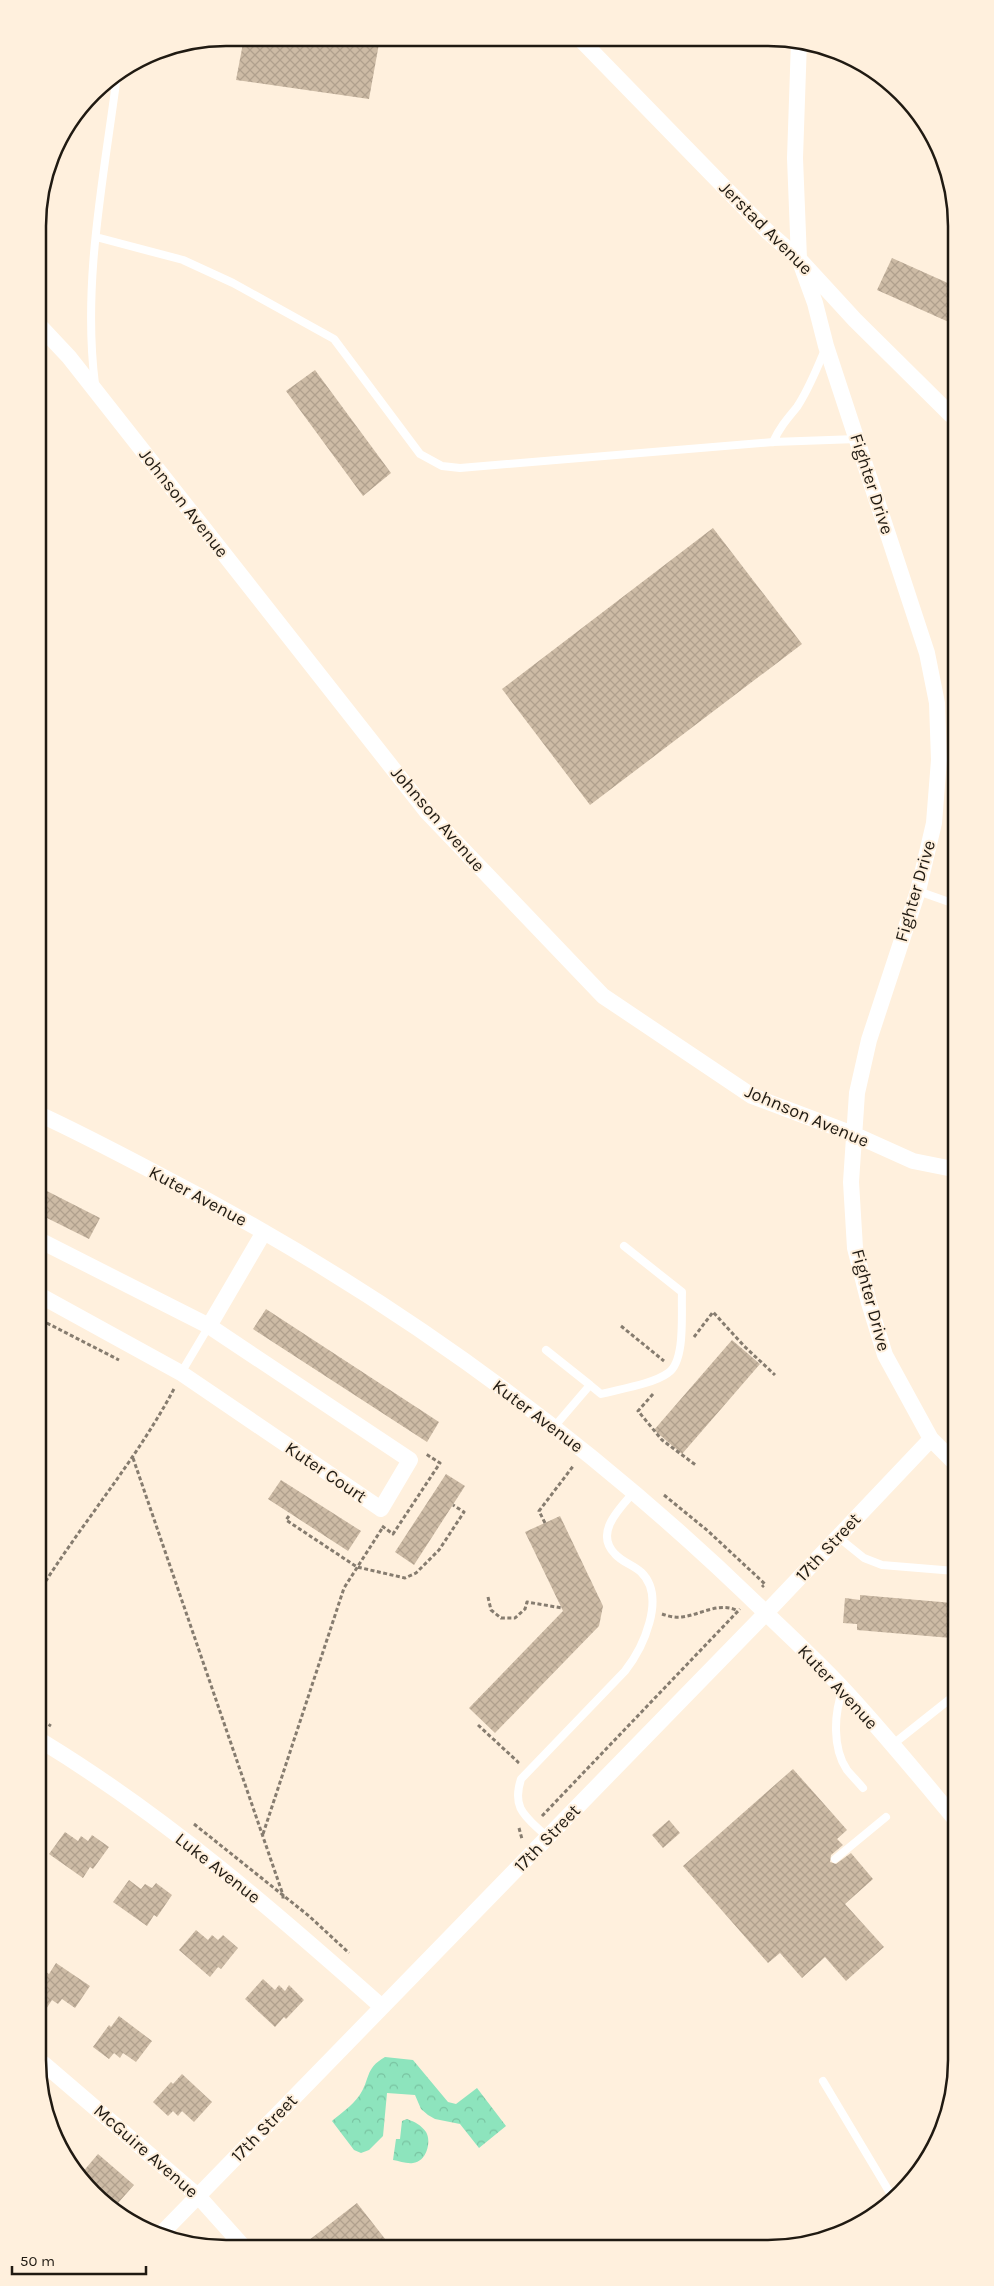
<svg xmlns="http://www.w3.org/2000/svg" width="994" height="2286" viewBox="0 0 994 2286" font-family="Karla,sans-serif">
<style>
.forest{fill:url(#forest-crowns)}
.building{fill:url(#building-cross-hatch)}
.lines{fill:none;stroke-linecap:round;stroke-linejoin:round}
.path{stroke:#867c6f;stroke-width:3;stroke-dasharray:4 2.5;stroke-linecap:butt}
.lane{stroke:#fff;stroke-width:8}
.street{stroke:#fff;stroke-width:16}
.labels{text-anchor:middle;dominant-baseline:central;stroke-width:4;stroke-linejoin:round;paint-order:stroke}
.street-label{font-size:18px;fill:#201a12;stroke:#fff0dd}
.rim{fill:none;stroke:#201a12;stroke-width:2.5}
</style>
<defs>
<pattern id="forest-crowns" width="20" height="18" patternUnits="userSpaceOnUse" patternTransform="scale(1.25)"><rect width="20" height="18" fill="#8de4bd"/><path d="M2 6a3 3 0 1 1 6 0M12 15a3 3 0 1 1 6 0" fill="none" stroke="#79c3a1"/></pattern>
<pattern id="building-cross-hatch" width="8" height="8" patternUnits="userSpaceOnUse" patternTransform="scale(1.25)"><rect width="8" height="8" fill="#cdbba5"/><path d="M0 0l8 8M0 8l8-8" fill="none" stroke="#b0a08d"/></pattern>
</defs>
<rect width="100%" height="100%" fill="#fff0dd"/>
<path class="forest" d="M385 2057 413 2060 448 2102 456 2104 477 2088 506 2126 479 2148 460 2124 435 2119 428 2115 421 2109 415 2095 387 2093 383 2136 369 2150 361 2153 354 2150 332 2121C341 2113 352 2106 359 2096 371 2079 364 2069 385 2057Z
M407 2119C415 2122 421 2125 426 2132 432 2142 426 2162 413 2163 407 2164 399 2161 393 2160L396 2139H400L402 2121Z"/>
<path class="building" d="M244 38H380L369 99 236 80Z
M892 258 950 284 951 323 877 290Z
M315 370 391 473 363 496 286 391Z
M713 528 802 644 590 805 502 689Z
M41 1188 100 1218 89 1239 41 1215Z
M266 1309 439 1422 427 1442 253 1329Z
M732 1340 760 1364 682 1454 654 1430Z
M446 1474 465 1486 414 1565 395 1552Z
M281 1480 361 1531 348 1551 268 1499Z
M560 1516 603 1606 599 1626 495 1733 469 1708 563 1611 525 1532Z
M860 1595 953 1603 955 1632 952 1631 951 1638 857 1630V1624L843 1623 845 1598 860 1600Z
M793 1769 847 1830 837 1839 843 1845 831 1855 830 1862 836 1864 851 1853 873 1879 845 1904 884 1947 846 1981 825 1957 802 1978 780 1953 768 1963 683 1866Z
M669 1820 680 1833 663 1848 652 1835Z
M65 1832 78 1841 81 1836 88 1841 92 1835 109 1847 93 1869 90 1867 83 1878 49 1854Z
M129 1880 141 1889 145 1884 152 1888 156 1883 172 1895 157 1917 154 1915 147 1926 113 1902Z
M196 1930 208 1940 212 1935 218 1940 223 1935 238 1948 221 1969 218 1967 210 1977 179 1950Z
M56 1963 90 1986 75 2008 62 1999 58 2004 52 2000 44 2012 43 1970 49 1974Z
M263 1979 275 1990 279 1985 285 1991 289 1985 304 2000 286 2019 284 2017 275 2027 245 1999Z
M119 2016 152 2041 136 2062 123 2053 120 2058 114 2053 109 2059 93 2047 109 2025 111 2027Z
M182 2074 212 2102 194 2122 182 2111 178 2116 173 2111 168 2116 153 2102 171 2082 173 2084Z
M98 2154 134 2185 118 2203 113 2199 108 2204 93 2193 84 2182 86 2179 81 2174Z
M357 2203 389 2244H304Z"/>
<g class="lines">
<path class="path" d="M41 1320 119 1360
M621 1326 664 1361
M694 1337 713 1312 744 1346 775 1375
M653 1394 638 1411 662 1440 697 1466
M133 1458 283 1895V1900
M664 1495 708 1531 765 1584 762 1587
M289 1516 286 1520 357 1567 405 1578 416 1573 439 1550 464 1512 453 1505
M545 1523 539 1511 574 1465
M382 1526 393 1534 440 1463 426 1454
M42 1587C85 1519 137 1459 175 1387
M488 1597 491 1610 501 1618H515L525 1609 527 1602 562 1608
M662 1614C668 1616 675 1618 682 1617 699 1615 719 1602 736 1610
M43 1721 51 1726
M478 1725 518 1762 516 1764
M542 1816 740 1609
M194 1824 309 1916 349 1953
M519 1828 522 1839
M263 1834 344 1588 383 1527"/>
<path class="lane" d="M96 237 183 260 233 283 334 339 420 454 442 466 460 468 773 442 857 439
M95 384C82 282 104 177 117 75
M773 442C780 427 787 419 797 407 809 389 816 370 825 350
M918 891 952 903
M546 1350 590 1385 554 1427
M181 1373 209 1326
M590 1385 601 1394C620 1389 653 1384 668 1373 686 1361 681 1312 682 1292L624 1246
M838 1537 864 1558 882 1565 955 1571
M843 1689C834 1713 832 1748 847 1770 852 1776 858 1782 863 1788
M892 1745 955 1695
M547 1837C527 1817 511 1810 521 1779L625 1671C643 1648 667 1597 641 1572 633 1565 622 1562 615 1554 594 1533 619 1509 634 1492
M835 1859 886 1817
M823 2081 893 2198"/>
<path class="street" d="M581 40 767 231 799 259 855 320 951 415
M799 41 795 158 799 259 815 303 826 346 927 653 937 703 939 760 934 823 918 891 869 1040 857 1093 851 1182 855 1248 869 1303 885 1355 931 1439 954 1462
M38 324 69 357 427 812 603 996 752 1096 853 1134 913 1161 953 1169
M41 1115C80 1133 118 1153 156 1173 381 1289 589 1439 770 1617 795 1641 821 1665 845 1691 883 1732 919 1776 955 1819
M41 1241 209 1326 410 1460 381 1509 181 1373 41 1296
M209 1326 264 1232
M43 1742C166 1817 275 1912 382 2007
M44 2064 199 2197 242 2245
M160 2235 766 1613 931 1439"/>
</g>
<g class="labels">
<g class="street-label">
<text transform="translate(766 228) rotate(45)">Jerstad Avenue</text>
<text transform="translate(872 484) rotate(72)">Fighter Drive</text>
<text transform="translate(184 503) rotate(52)">Johnson Avenue</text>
<text transform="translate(438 819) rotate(49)">Johnson Avenue</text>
<text transform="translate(915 891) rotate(-74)">Fighter Drive</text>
<text transform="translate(807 1116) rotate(23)">Johnson Avenue</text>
<text transform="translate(198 1196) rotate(28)">Kuter Avenue</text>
<text transform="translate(871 1300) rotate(75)">Fighter Drive</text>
<text transform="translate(538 1416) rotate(37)">Kuter Avenue</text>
<text transform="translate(326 1472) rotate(34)">Kuter Court</text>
<text transform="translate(828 1547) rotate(-47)">17th Street</text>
<text transform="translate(838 1687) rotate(47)">Kuter Avenue</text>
<text transform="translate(547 1838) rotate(-46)">17th Street</text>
<text transform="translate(218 1868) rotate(38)">Luke Avenue</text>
<text transform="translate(264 2128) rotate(-46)">17th Street</text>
<text transform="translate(146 2151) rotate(41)">McGuire Avenue</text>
</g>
</g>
<path d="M0 0H994V2286H0ZM226 46H768A180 180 0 0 1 948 226V2060A180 180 0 0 1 768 2240H226A180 180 0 0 1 46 2060V226A180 180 0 0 1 226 46Z" fill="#fff0dd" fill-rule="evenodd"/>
<path class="rim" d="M226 46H768A180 180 0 0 1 948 226V2060A180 180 0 0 1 768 2240H226A180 180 0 0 1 46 2060V226A180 180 0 0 1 226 46Z"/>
<path d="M12 2266v8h134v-8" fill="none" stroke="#201a12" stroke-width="2.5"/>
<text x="20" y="2266" font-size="15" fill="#201a12" stroke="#fff0dd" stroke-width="4" paint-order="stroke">50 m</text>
</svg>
